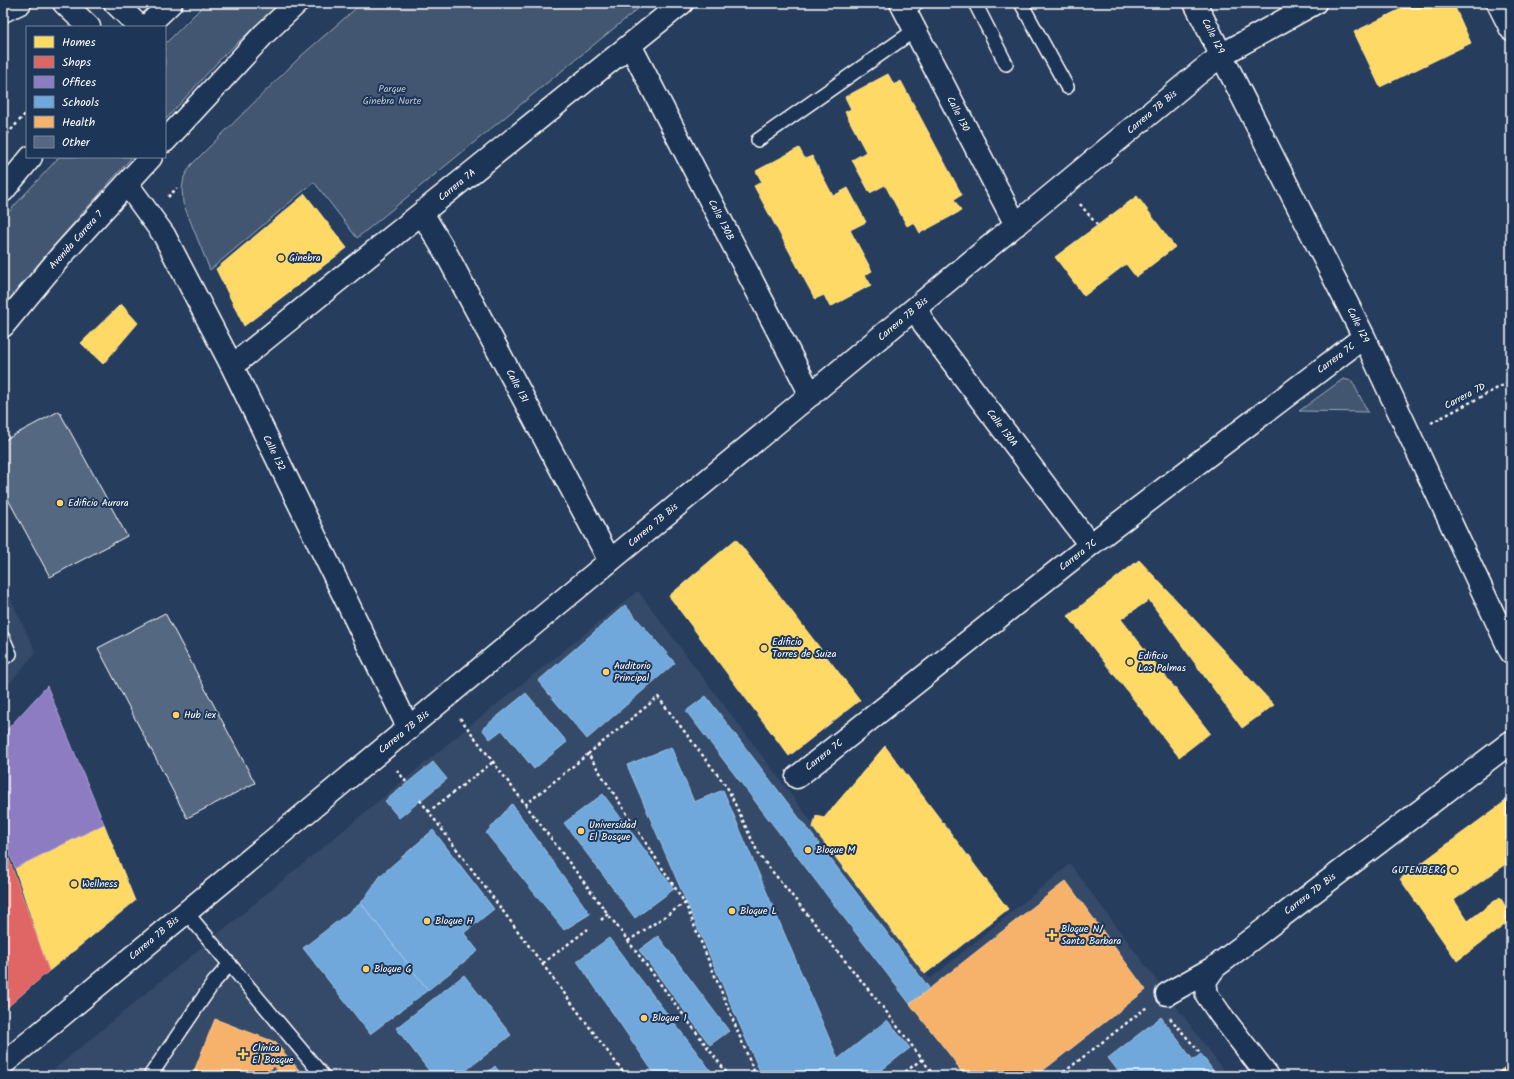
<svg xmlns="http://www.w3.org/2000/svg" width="1514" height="1079" viewBox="0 0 1514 1079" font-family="Kalam,sans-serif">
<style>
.built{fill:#344a68}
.green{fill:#425672;stroke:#a0aab8}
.homes{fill:#ffd966;stroke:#ffe494}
.shops{fill:#e06666;stroke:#e99494}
.offices{fill:#8e7cc3;stroke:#b0a3d5}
.schools{fill:#6fa8dc;stroke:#9ac2e6}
.health{fill:#f6b26b;stroke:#f9c997}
.building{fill:#556781;stroke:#fff}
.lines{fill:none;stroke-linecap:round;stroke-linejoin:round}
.service-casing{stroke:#fff;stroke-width:16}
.minor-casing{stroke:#fff;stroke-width:25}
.primary-casing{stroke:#fff;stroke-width:25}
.path{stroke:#fff;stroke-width:2.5;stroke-dasharray:3 3;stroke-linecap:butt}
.service{stroke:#1d3557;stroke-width:13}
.minor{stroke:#1d3557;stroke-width:22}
.primary{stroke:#1d3557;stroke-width:22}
.poi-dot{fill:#ffd166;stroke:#1d3557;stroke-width:1.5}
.labels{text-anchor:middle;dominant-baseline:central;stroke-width:4;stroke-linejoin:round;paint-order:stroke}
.street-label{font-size:10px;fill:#fff;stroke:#1d3557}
.park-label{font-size:10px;fill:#bdc4ce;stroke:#1d3557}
.poi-label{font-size:10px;fill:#fff;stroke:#1d3557;text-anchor:start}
</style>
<rect width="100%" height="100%" fill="#263d5e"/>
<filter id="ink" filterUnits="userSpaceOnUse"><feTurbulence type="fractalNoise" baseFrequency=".025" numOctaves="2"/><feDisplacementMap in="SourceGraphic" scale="8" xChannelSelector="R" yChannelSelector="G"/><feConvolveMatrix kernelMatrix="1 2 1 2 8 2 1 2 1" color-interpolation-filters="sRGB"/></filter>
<g filter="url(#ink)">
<path class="built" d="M3 583 36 652 3 691Z
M638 591 930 979 1070 864 1228 1076H46L467 728Z"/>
<path class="green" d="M206 3H281L224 55 165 120V44Z
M362 3H645L357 238 314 182 210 270 183 203 182 189 184 177 191 165 301 56Z
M59 157H132L49 251 3 307V218Z
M1343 379 1352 381 1368 412 1299 411Z"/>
<path class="homes" d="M1413 3H1453L1471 43 1380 87 1354 32Z
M888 74 894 85 901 81 962 195 954 199 961 211 920 233 914 222 907 226 885 185 870 193 852 160 866 152 845 112 851 109 845 97Z
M799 148 805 159 812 156 833 196 848 188 866 222 850 230 872 271 865 275 871 285 830 307 824 295 815 299 754 186 762 182 756 171Z
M305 194 347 248 244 326 216 269Z
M1137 196 1175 247 1136 277 1126 264 1084 296 1055 257Z
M121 304 138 323 103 364 81 343Z
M736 539 860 700 789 756 669 596Z
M1139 560 1274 705 1242 728 1149 600 1121 619 1210 733 1179 757 1068 616Z
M885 746 1008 909 925 974 813 828 816 816 824 818Z
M1511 797V861L1454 900 1468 921 1500 897 1511 916V920L1457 961 1400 879Z
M104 824 135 901 49 971 15 868Z
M1511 1063V1076H1493Z"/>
<path class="shops" d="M3 842 49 971 3 1011Z"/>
<path class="offices" d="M47 686 104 824 15 868 3 836V734Z"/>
<path class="schools" d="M625 605 675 663 587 739 538 681Z
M526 693 567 742 534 769 502 730 490 739 482 729Z
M706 696 930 989 910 1004 686 711Z
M671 747 694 802 723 790 838 1059 887 1020 910 1048 874 1076H762L627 765Z
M433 762 447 779 399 818 385 801Z
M603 794 674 889 635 918 564 823Z
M512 804 590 914 564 930 486 833Z
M433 830 494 909 464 933 478 951 428 990 361 903 381 875Z
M361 903 428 990 370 1034 303 948Z
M658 936 729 1031 710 1045 639 950Z
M609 938 715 1076H656L577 961Z
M464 975 511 1035 459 1076H433L396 1028Z
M1161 1017 1193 1060 1201 1054 1217 1076H1122L1108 1058Z
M495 1066 502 1076H483Z"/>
<path class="health" d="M1066 881 1146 990 1036 1076H964L953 1059 910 1004Z
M215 1019 275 1042 304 1076H282L274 1066 263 1076H192Z"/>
<path class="building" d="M59 411 127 536 50 577 3 490V441Z
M165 613 255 783 187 818 98 648Z"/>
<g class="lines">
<g class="service-casing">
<path id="service" d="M975 3 1006 64
M1021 3 1067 87
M905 11 917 3
M758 140 915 30
M3 638 10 654 3 658
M186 912 323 1076
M150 1076 214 982 230 964"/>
</g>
<g class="minor-casing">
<path id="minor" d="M64 3 89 27
M115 3 140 27
M901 3 1016 225
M1195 3 1364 337 1511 652
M1498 3 1511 29
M3 11 20 3
M630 45 811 395
M127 184 164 235 232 366 409 729
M422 213 447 255 610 561
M916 308 924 324 1090 545
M232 366 682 3
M797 777 1090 545 1364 337
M1167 994 1215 967
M3 1064 1200 72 1223 54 1315 3
M1268 1076 1220 1014 1207 995 1205 981 1215 967 1511 742"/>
</g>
<g class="primary-casing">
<path id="primary" d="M146 27 171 3
M165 141 264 34 297 3
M3 191 31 157
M3 326 61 256 151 157"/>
</g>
<path class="path" d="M3 139 27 112
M168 197 177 188
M1080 204 1097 225
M1431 423 1511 381
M460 718 608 914
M588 754 658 697 727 787 759 855 885 1010 922 1059 900 1076
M397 770 407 783
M420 800 626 1076
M525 805 588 754 685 903 756 1076
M428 812 493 762
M601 920 608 914 729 1076
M628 941 685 903
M543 963 588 929
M1170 1018 1201 1054
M922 1059 934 1076
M1059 1076 1147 1007"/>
<use href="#service" class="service"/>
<use href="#minor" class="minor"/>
<use href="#primary" class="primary"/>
</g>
</g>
<g class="poi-dot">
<circle cx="281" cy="258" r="4"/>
<circle cx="60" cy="503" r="4"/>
<circle cx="764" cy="648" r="4"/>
<circle cx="1130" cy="662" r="4"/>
<circle cx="606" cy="672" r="4"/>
<circle cx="176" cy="715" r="4"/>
<circle cx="581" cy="831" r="4"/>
<circle cx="808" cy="850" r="4"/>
<circle cx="1454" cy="870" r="4"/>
<circle cx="74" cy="884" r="4"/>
<circle cx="732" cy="911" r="4"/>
<circle cx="427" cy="921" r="4"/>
<path d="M1050 929h4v4h4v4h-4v4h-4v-4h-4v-4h4z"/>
<circle cx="366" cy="969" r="4"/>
<circle cx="644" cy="1018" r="4"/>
<path d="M241 1048h4v4h4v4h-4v4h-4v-4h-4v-4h4z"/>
</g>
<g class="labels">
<g class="street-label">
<text transform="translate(1213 36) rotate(63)">Calle 129</text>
<text transform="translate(1152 112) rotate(-40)">Carrera 7B Bis</text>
<text transform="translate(958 114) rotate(63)">Calle 130</text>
<text transform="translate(457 185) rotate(-39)">Carrera 7A</text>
<text transform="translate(721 220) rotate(63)">Calle 130B</text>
<text transform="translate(76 240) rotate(-48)">Avenida Carrera 7</text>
<text transform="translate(903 319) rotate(-40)">Carrera 7B Bis</text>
<text transform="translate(1358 325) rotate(64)">Calle 129</text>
<text transform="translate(1336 358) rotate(-37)">Carrera 7C</text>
<text transform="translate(517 386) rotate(62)">Calle 131</text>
<text transform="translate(1465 396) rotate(-28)">Carrera 7D</text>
<text transform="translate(1002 428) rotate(53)">Calle 130A</text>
<text transform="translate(274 453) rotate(64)">Calle 132</text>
<text transform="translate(653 525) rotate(-40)">Carrera 7B Bis</text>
<text transform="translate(1078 555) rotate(-38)">Carrera 7C</text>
<text transform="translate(404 732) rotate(-39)">Carrera 7B Bis</text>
<text transform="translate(824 755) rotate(-38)">Carrera 7C</text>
<text transform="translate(1310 894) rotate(-37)">Carrera 7D Bis</text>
<text transform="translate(154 938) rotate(-40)">Carrera 7B Bis</text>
</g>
<g class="park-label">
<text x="392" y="89">Parque<tspan x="392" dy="12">Ginebra Norte</tspan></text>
</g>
<g class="poi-label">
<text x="289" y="258">Ginebra</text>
<text x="68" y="503">Edificio Aurora</text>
<text x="772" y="642">Edificio<tspan x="772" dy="12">Torres de Suiza</tspan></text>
<text x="1138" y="656">Edificio<tspan x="1138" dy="12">Las Palmas</tspan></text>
<text x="614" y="666">Auditorio<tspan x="614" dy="12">Principal</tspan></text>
<text x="184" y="715">Hub iex</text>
<text x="589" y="825">Universidad<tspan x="589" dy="12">El Bosque</tspan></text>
<text x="816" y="850">Bloque M</text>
<text x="1446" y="870" text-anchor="end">GUTENBERG</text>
<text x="82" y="884">Wellness</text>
<text x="740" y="911">Bloque L</text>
<text x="435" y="921">Bloque H</text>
<text x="1061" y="929">Bloque N/<tspan x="1061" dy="12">Santa Barbara</tspan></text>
<text x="374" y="969">Bloque G</text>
<text x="652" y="1018">Bloque I</text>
<text x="252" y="1048">Clínica<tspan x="252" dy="12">El Bosque</tspan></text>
</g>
</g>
<rect width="1514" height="1079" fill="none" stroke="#1d3557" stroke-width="16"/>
<rect x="8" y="8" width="1498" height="1063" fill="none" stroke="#fff" stroke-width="1.5" filter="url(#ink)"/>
<rect x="26" y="26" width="140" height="132" fill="#1d3557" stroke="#77869a"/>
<rect x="34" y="36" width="20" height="12" fill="#ffd966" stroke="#77869a"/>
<text x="62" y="46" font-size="12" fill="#ffffff">Homes</text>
<rect x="34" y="56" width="20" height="12" fill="#e06666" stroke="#77869a"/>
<text x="62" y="66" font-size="12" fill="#ffffff">Shops</text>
<rect x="34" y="76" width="20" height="12" fill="#8e7cc3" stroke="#77869a"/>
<text x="62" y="86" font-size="12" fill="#ffffff">Offices</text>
<rect x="34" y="96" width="20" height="12" fill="#6fa8dc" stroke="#77869a"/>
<text x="62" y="106" font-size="12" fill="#ffffff">Schools</text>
<rect x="34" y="116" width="20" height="12" fill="#f6b26b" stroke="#77869a"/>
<text x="62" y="126" font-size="12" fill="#ffffff">Health</text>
<rect x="34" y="136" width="20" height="12" fill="#556781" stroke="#77869a"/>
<text x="62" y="146" font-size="12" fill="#ffffff">Other</text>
</svg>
